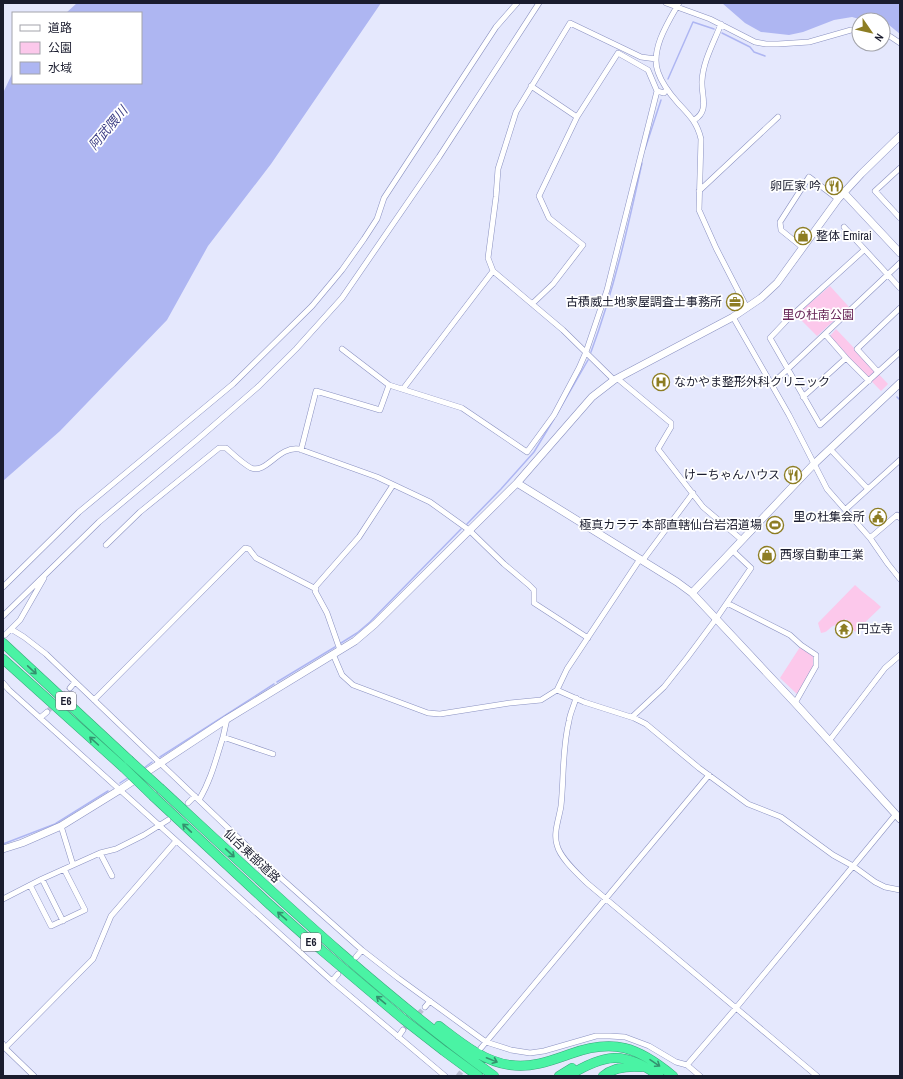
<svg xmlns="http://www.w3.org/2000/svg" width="903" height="1079" viewBox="0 0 903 1079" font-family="'Archivo Narrow','Noto Sans JP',sans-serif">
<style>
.green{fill:#fcc8eb}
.water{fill:#aeb6f2}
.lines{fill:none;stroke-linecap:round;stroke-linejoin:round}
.stream{stroke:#aeb6f2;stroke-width:1.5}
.street-tunnel{stroke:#bcbfd4;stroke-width:5;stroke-dasharray:5 2.5;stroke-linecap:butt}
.street-casing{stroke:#8a91c1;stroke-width:6}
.secondary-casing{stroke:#8a91c1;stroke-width:8}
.highway-casing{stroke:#39a87b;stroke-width:10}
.street{stroke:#fff;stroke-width:5}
.secondary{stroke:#fff;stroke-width:7}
.highway{stroke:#4af3a4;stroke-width:9}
.highway-bridge-casing{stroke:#39a87b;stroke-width:10;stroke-linecap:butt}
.highway-bridge{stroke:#4af3a4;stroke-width:9}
.oneway{stroke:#34926f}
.labels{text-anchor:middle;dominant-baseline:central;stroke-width:3.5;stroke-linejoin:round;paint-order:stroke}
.shield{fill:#fff;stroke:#5f606d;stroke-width:1}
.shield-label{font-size:11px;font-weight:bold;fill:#1a1c2e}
.poi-label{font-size:12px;fill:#1a1c2e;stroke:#fff;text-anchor:end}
.park-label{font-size:12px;fill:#662356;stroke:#fff}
.street-label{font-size:12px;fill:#1a1c2e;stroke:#fff}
.water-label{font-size:13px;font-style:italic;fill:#3c3e85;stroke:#fff}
</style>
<rect width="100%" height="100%" fill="#e5e8fd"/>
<path class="green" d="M830 286 849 307 817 336 796 315Z
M836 329 888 384 881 391 845 354 830 336Z
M855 585C863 593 873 599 881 607L855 632 846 619C842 622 838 624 833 626 828 629 828 632 821 633L818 623Z
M800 647 815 657 814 665 798 695 780 678Z"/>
<path class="water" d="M77 3H381L271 164 208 246 167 320 60 431 3 481V93L13 72V83H141V13H66Z
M722 3H900V34L889 25 883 24V20H863L852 17 834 20 803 32 789 35 761 32 745 23Z"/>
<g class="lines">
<path class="stream" d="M722 33 750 47 754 52 765 56
M668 79 693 22 714 29
M645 149 661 100
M591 352C614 290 628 227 642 163
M897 397 900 400
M557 414 588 360
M467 524 501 489 534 452 554 419
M341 643 357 633 370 622 461 529
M277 682 335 647
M160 757 274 684
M144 768 152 762
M120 783 129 777
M3 844 55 824 108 791"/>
<path class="street-tunnel" d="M47 712 70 688
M403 1030 425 1007
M458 1076 473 1058"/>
<g class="street-casing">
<path id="street" d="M666 3 710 19 755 42 766 44H778L809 42 851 30H859
M679 3C668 22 650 50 658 72 662 84 670 94 678 103 689 115 697 122 701 139L699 210 716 248 747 308
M883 33 891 37 900 43
M531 86 577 117
M694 120C710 111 701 95 702 81 703 61 714 42 721 24
M900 168 875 191 900 218
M699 191 778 117
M844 227 900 288
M802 247 781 230 780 222 809 177 838 199
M864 250 788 319 770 338 820 425 900 352
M532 304 553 284 583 245 549 218 539 196 577 117 618 53 648 70 657 91
M733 317 789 415 827 489 870 538 888 564 900 579
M825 334 846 358
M342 349 389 385 462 408 527 452 554 415 579 368 586 352 607 290 657 91 664 93 667 89
M878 372 857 349 900 308
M618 379 671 423V427L658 449 703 507 742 540
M614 380 563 330 493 271 488 258 496 197 498 169 516 112 570 23 641 57 656 59
M772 384 900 263
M403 389 493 271
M803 397 846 358 869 381
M830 449 868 489
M301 450 316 391 380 410 389 385
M846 509 900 460
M870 538 897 515 900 518
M106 545 140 512 219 448H226C234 455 242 463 251 468 267 474 278 446 299 449L377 477 430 502 469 530 504 564 529 585 534 590V603L588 638
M643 560 693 493
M3 587 79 512 233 384 312 306 342 270 364 239 377 219 384 198 496 27 517 3
M727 603 790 635 801 645 816 655V666L795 703
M3 616 99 522 198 439 259 386 296 349 342 298 439 157 539 3
M11 629 24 637 46 654 272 870 362 950 398 978 486 1042 511 1050 530 1053 544 1051 596 1036H610L625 1037 649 1046 676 1062 687 1065 700 1076
M5 635 20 620 44 578
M340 650 327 613 315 591 316 586 359 537 393 485
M333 654 342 675 353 685 428 713 440 714 510 703 541 700 557 690 567 669 640 559
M3 683 9 690 332 981 445 1076
M70 688 75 682
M557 690 584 702 634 718 646 724 699 768 748 804 781 817 833 855 853 866 875 882 885 887 900 890
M576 698C574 706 570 713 569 721 562 749 564 778 561 806 559 819 553 833 557 845 560 858 578 874 587 883L817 1076
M94 700 245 548 249 549 256 558 316 589
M632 717 664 687 687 658 716 619 751 568 732 550
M40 718 47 712
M223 737 227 719
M829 741 885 668 900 655
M199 800C211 780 216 759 223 737L273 754
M188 803 195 796
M61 826 73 865
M100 853 112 876
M42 879 63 921
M30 885 51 926 85 910 64 869
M3 899 42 879 100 853 116 849 144 835 168 820
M356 957 362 950
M332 981 338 974
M425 1007 430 1001
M398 1037 403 1030
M3 1044 5 1048 34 1076
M5 1048 93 959 111 916 176 841
M481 1048 709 775
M687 1065 736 1008 896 814"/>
</g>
<g class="secondary-casing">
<path id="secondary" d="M844 193 900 253
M517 483 677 582 692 593 795 703 900 819
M692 593 813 465 900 383
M3 849 22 843 61 826 121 789 227 719 355 641 375 624 517 483 592 397 614 380 733 317 761 298 777 283 838 199 861 174 900 136"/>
</g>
<g class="highway-casing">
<path id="highway" d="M3 643 129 760
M3 659 123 767
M161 789C268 888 375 990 494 1076
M154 797 269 904 306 937 403 1019 444 1051 478 1076
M439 1026C460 1042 484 1062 510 1065 532 1068 550 1061 570 1054 614 1038 638 1047 673 1076
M559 1076 572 1068
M568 1076C604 1054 624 1050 659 1076
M603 1076C614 1067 627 1066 641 1067"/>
</g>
<use href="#street" class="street"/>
<use href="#secondary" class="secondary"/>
<use href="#highway" class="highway"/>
<g class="highway-bridge-casing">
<path id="highway-bridge" d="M129 760 161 789
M123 767 154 797"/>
</g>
<use href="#highway-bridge" class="highway-bridge"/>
</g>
<defs><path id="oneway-shaft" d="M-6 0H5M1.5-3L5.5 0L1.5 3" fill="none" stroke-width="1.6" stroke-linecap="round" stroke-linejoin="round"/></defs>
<g class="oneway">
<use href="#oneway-shaft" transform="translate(32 670) rotate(43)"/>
<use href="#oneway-shaft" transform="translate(94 741) rotate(-138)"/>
<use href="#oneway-shaft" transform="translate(187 828) rotate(-137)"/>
<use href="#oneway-shaft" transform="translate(230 853) rotate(43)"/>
<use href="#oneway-shaft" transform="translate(282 916) rotate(-139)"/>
<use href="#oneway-shaft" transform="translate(381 1000) rotate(-140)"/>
<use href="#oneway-shaft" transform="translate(492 1060) rotate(22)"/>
<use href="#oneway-shaft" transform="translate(655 1063) rotate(34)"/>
</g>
<defs>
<g id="restaurant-ring" transform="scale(0.9)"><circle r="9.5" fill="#fff" stroke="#8d7d23" stroke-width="1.5"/><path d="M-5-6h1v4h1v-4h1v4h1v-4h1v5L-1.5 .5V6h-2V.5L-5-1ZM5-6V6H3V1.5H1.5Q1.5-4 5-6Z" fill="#8d7d23"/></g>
<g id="shop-ring" transform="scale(0.9)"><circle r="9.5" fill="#fff" stroke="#8d7d23" stroke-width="1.5"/><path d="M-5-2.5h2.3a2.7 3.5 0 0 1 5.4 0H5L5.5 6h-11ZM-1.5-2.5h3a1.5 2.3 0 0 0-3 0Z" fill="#8d7d23"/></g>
<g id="office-ring" transform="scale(0.9)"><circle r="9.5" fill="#fff" stroke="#8d7d23" stroke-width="1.5"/><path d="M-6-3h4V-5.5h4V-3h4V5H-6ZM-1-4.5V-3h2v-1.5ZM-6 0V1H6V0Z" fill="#8d7d23"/></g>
<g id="hospital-ring" transform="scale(0.9)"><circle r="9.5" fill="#fff" stroke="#8d7d23" stroke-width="1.5"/><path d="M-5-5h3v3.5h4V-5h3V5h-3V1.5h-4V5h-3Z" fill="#8d7d23"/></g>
<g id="civic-ring" transform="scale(0.9)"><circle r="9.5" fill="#fff" stroke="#8d7d23" stroke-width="1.5"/><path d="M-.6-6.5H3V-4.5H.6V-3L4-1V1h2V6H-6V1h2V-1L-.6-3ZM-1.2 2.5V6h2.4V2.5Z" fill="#8d7d23"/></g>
<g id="stadium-ring" transform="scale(0.9)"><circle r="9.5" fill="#fff" stroke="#8d7d23" stroke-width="1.5"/><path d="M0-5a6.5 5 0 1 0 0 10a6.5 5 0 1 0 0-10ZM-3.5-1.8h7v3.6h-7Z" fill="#8d7d23"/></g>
<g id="temple-ring" transform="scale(0.9)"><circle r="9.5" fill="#fff" stroke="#8d7d23" stroke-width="1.5"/><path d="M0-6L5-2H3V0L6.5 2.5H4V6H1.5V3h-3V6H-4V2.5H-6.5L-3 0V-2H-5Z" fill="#8d7d23"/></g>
</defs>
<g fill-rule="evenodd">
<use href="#restaurant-ring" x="834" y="186"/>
<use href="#shop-ring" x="803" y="236"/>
<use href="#office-ring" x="735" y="302"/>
<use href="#hospital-ring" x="661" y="382"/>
<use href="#restaurant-ring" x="793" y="475"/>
<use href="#civic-ring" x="878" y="517"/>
<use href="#stadium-ring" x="775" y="525"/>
<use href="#shop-ring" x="767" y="555"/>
<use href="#temple-ring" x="844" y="629"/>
</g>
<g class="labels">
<g class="shield">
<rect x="56" y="692" width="20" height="18" rx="3"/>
<rect x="301" y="933" width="20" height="18" rx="3"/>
</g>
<g class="shield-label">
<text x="66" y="701">E6</text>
<text x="311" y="942">E6</text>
</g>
<g class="poi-label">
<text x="821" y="186">卵匠家 吟</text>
<text x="816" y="236" text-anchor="start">整体 Emirai</text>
<text x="722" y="302">古積威土地家屋調査士事務所</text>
<text x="674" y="382" text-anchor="start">なかやま整形外科クリニック</text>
<text x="780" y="475">けーちゃんハウス</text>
<text x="865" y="517">里の杜集会所</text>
<text x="762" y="525">極真カラテ 本部直轄仙台岩沼道場</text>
<text x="780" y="555" text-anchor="start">西塚自動車工業</text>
<text x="857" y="629" text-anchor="start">円立寺</text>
</g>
<g class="park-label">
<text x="818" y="315">里の杜南公園</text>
</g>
<g class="street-label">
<text transform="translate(252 856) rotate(43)">仙台東部道路</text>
</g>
<g class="water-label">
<text transform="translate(108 128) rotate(-50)">阿武隈川</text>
</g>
</g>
<rect width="903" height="1079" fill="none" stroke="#1a1c2e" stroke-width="8"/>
<rect x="12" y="12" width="130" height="72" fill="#ffffff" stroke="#a3a4ab"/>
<rect x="20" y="25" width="20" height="6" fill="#ffffff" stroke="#a3a4ab"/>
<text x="48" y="32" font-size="12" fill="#1a1c2e">道路</text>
<rect x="20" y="42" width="20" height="12" fill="#fcc8eb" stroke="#a3a4ab"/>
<text x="48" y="52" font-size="12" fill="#1a1c2e">公園</text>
<rect x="20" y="62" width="20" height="12" fill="#aeb6f2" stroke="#a3a4ab"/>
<text x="48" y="72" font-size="12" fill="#1a1c2e">水域</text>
<g transform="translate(871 32) rotate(124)"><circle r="19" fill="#ffffff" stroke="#a3a4ab"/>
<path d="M0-3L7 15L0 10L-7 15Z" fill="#8d7d23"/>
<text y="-6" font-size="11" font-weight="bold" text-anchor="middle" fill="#1a1c2e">N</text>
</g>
</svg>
